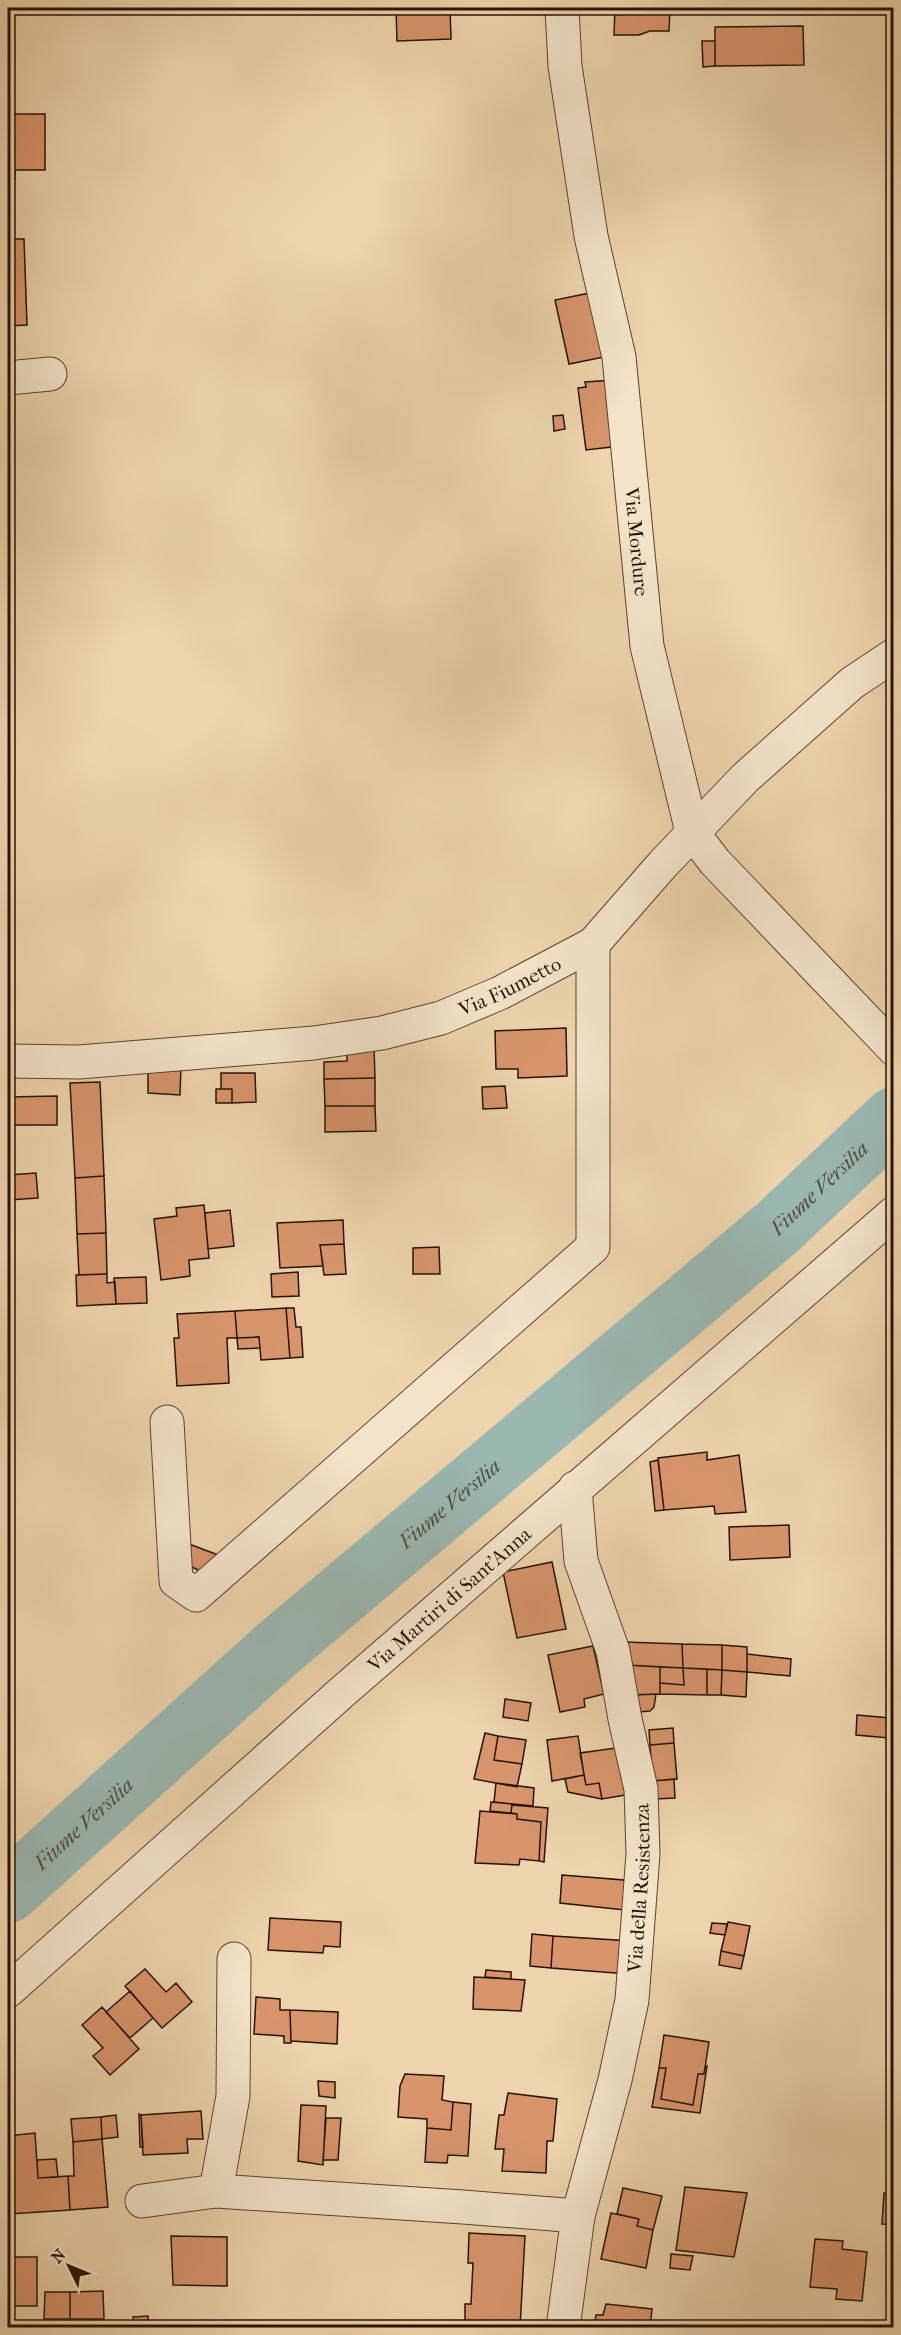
<svg xmlns="http://www.w3.org/2000/svg" width="901" height="2335" viewBox="0 0 901 2335" font-family="'IM FELL French Canon',serif">
<style>
.lines{fill:none;stroke-linecap:round;stroke-linejoin:round}
.river{stroke:#9ab7b0;stroke-width:62}
.building{fill:#d8956c;stroke:#271203;stroke-width:1.5}
.minor-casing{stroke:#58422d;stroke-width:35}
.minor{stroke:#f3e3c9;stroke-width:33}
.labels{text-anchor:middle;dominant-baseline:central;stroke-width:4.5;stroke-linejoin:round;paint-order:stroke}
.street-label{font-size:20px;fill:#271203;stroke:#f3e3c9}
.water-label{font-size:21px;font-style:italic;fill:#4f4c40;stroke:#f3e3c9}
</style>
<rect width="100%" height="100%" fill="#edd4ac"/>
<filter id="stains"><feTurbulence type="fractalNoise" baseFrequency=".00333" numOctaves="4"/><feColorMatrix values="0 0 0 0 .2 0 0 0 0 .09 0 0 0 0 .02 0 0 0 .5 -.17"/></filter>
<radialGradient id="worn" r=".72"><stop offset=".6" stop-color="#630" stop-opacity="0"/><stop offset="1" stop-color="#630" stop-opacity=".3"/></radialGradient>
<g class="lines">
<path class="river" id="s1" d="M8 1892 276 1650 777 1228 894 1118"/>
</g>
<path class="building" d="M396 8H450L451 39 397 41Z
M615 8H670L669 31H650L639 35H614Z
M803 26 804 65 715 66V27Z
M702 41H715V66L703 67Z
M8 114H45V170H15V179H8Z
M8 239H24L27 325 8 326Z
M595 292 609 356 569 364 555 300Z
M614 380 620 446 586 450 578 388 586 387 585 382Z
M563 415 565 429 554 431 553 416Z
M566 1028 567 1076 518 1078V1069H496L495 1031Z
M374 1048 375 1078 324 1079V1062L347 1061V1049Z
M181 1065 180 1095 148 1093V1066Z
M221 1073H255L256 1102 232 1103V1089H221Z
M375 1078V1106H325L324 1079Z
M100 1082 104 1176 75 1178 70 1083Z
M505 1086 507 1108 483 1109 482 1087Z
M216 1089H232V1103H216Z
M57 1096V1125H8V1097Z
M325 1106H375L376 1131 325 1132Z
M36 1173 38 1198 8 1200V1175Z
M104 1176 106 1233 77 1234 75 1178Z
M204 1205 209 1258 189 1260 190 1276 161 1280 154 1219 177 1216 176 1208Z
M230 1210 234 1246 208 1249 205 1213Z
M343 1220 344 1244 320 1245 323 1266 280 1268 277 1223Z
M106 1233 107 1274 79 1275 77 1234Z
M344 1244 346 1274 324 1275 320 1245Z
M439 1247 440 1274H413V1248Z
M298 1272 299 1296 272 1297 271 1274Z
M107 1274V1283L115 1282 116 1304 77 1306 76 1275Z
M146 1277 147 1303 116 1304 114 1278Z
M286 1308 290 1358 261 1360 259 1337 237 1338 235 1311Z
M286 1308H294L296 1327H301L303 1357 290 1358Z
M235 1311 237 1338H227L229 1383 177 1386 174 1338H179L177 1314Z
M259 1337 260 1348 238 1349 237 1338Z
M707 1452V1460L739 1455 746 1512 715 1514 714 1506 664 1510 658 1458Z
M658 1460 664 1510 655 1511 650 1462Z
M789 1525 790 1557 730 1560 729 1527Z
M181 1541 221 1556 202 1572 182 1562Z
M552 1562 566 1629 517 1638 503 1572Z
M624 1642 682 1644 683 1668 626 1665Z
M682 1644 722 1645V1670L683 1668Z
M722 1645 747 1647V1672L722 1670Z
M593 1646 604 1694 584 1699 585 1707 560 1712 548 1655Z
M747 1654 791 1659 790 1676 747 1672Z
M626 1665 660 1667V1694L633 1695Z
M660 1667 683 1668 684 1685 660 1683Z
M683 1668 707 1669V1695L660 1694V1683L684 1685Z
M707 1669 722 1670 721 1695H707Z
M722 1670 747 1672 746 1697 721 1695Z
M656 1694 654 1707 650 1711 639 1712 633 1695Z
M505 1699 531 1703 528 1721 503 1717Z
M857 1715 890 1718 889 1738 856 1735Z
M673 1728 674 1743 650 1745 649 1730Z
M485 1733 498 1736 494 1760 522 1764 517 1787 474 1779Z
M498 1736 526 1740 522 1764 494 1760Z
M578 1736 584 1775 552 1781 547 1740Z
M674 1743 677 1779 653 1781 650 1745Z
M631 1746V1794L602 1799 599 1783 586 1785 580 1753Z
M584 1775 586 1785 599 1783 602 1799 568 1792 565 1779Z
M674 1779 675 1798 655 1799 653 1781Z
M496 1783 534 1788 533 1806 494 1802Z
M491 1802 512 1804 511 1813 490 1811Z
M512 1805 548 1808 544 1862 539 1861 541 1822 517 1819V1814L511 1813Z
M480 1811 517 1814V1819L541 1822 539 1861 520 1859 519 1865 475 1863Z
M562 1875 636 1881 634 1911 560 1903Z
M270 1918 341 1922 340 1947 324 1946 323 1953 268 1950Z
M728 1922 750 1926 744 1956 721 1951Z
M712 1923 727 1924 725 1935 710 1933Z
M532 1934 553 1936 551 1968 530 1966Z
M553 1936 631 1941 628 1974 551 1968Z
M721 1951 744 1956 741 1969 719 1965Z
M145 1969 166 1992 176 1983 192 2002 162 2028 125 1986Z
M486 1970 511 1972V1979L485 1977Z
M474 1977 525 1980 521 2011 473 2009Z
M130 1991 153 2018 130 2038 106 2012Z
M256 1997 280 1999V2010H290L291 2043H284V2036L254 2034Z
M102 2007 139 2049 110 2075 93 2056 103 2048 82 2025Z
M290 2010 338 2012 337 2044 291 2041Z
M664 2035 709 2042 704 2074H698L693 2105 661 2099 666 2068H659Z
M707 2066 700 2113 652 2107 659 2068H666L661 2099 693 2105 698 2074H704L705 2067Z
M405 2074 444 2076 442 2100 453 2102 451 2130 427 2128V2119L398 2117 400 2086Z
M318 2081 335 2082V2098L319 2096Z
M508 2093 557 2099 553 2141H547L546 2173 502 2171 504 2149H495L499 2115H504Z
M453 2102 471 2104 468 2156 448 2155 447 2163 425 2162 427 2128 451 2130Z
M301 2105 326 2106 323 2165 298 2161Z
M201 2111 203 2139H187L188 2153 143 2155 141 2115Z
M139 2114 141 2115 143 2147H140Z
M116 2115 118 2137 102 2139 101 2117Z
M101 2117 102 2139 73 2142 71 2119Z
M326 2118H341L338 2160H323Z
M35 2133 38 2178 68 2176 70 2210 9 2214 8 2136Z
M102 2139 108 2207 70 2210 68 2176H74L73 2142Z
M56 2159 58 2177 38 2178 37 2160Z
M685 2187 747 2193 734 2257 676 2250Z
M623 2188 662 2196 653 2230 637 2226 639 2219 617 2214Z
M884 2193H894V2225L882 2224Z
M611 2213 639 2219 637 2226 653 2230 646 2268 601 2259Z
M469 2233 525 2236 520 2328 465 2327V2304H471L473 2263H468Z
M171 2236 227 2237V2286L173 2285Z
M815 2239 843 2241 842 2249 867 2252 862 2301 836 2299 837 2289 810 2287Z
M671 2254 693 2256 690 2270 670 2268Z
M8 2257H37V2306H9L8 2309Z
M103 2291 104 2319H70V2292Z
M45 2292H70V2319H44Z
M606 2304 652 2309 650 2328H594L596 2315H603Z
M148 2316V2328H135L133 2317Z
M372 2322 414 2325V2328H371Z"/>
<g class="lines">
<g class="minor-casing">
<g id="minor">
<path id="s2" d="M562 8 565 66 591 236 619 357 647 646 692 832 715 862 894 1049"/>
<path d="M8 378 50 374"/>
<path id="s3" d="M8 1061 79 1062 314 1043 382 1033 441 1018 500 993 593 944 663 864 745 778 852 683 894 655"/>
<path d="M167 1422 176 1581 196 1595 593 1247V944"/>
<path id="s4" d="M8 1991 341 1693 894 1213"/>
<path d="M216 2191 233 2096 234 1959"/>
<path d="M142 2201 216 2191 463 2207 578 2216"/>
<path id="s5" d="M563 2328 578 2216 615 2080 632 2000 643 1854 641 1789 625 1719 613 1651 581 1561 575 1488"/>
</g>
</g>
<use href="#minor" class="minor"/>
</g>
<g class="labels">
<g class="street-label">
<text stroke="none"><textPath href="#s2" startOffset="540">Via Mordure</textPath></text>
<text stroke="none"><textPath href="#s3" startOffset="512">Via Fiumetto</textPath></text>
<text stroke="none"><textPath href="#s4" startOffset="590">Via Martiri di Sant'Anna</textPath></text>
<text stroke="none"><textPath href="#s5" startOffset="448">Via della Resistenza</textPath></text>
</g>
<g class="water-label">
<text stroke="none"><textPath href="#s1" startOffset="1074">Fiume Versilia</textPath></text>
<text stroke="none"><textPath href="#s1" startOffset="588">Fiume Versilia</textPath></text>
<text stroke="none"><textPath href="#s1" startOffset="102">Fiume Versilia</textPath></text>
</g>
</g>
<rect width="901" height="2335" fill="none" stroke="#edd4ac" stroke-width="30"/>
<rect x="9" y="9" width="883" height="2317" fill="none" stroke="#271203" stroke-width="3"/>
<rect x="15" y="15" width="871" height="2305" fill="none" stroke="#271203" stroke-width="1.5"/>
<g transform="translate(69 2266) rotate(313)" stroke="#f3e3c9" stroke-width="4.5" paint-order="stroke">
<path d="M0-4.5L10 22L0 15L-10 22Z" fill="#271203"/>
<text y="-9" font-size="16" font-weight="bold" text-anchor="middle" fill="#271203">N</text>
</g>
<rect width="100%" height="100%" filter="url(#stains)"/>
<rect width="100%" height="100%" fill="url(#worn)"/>
</svg>
